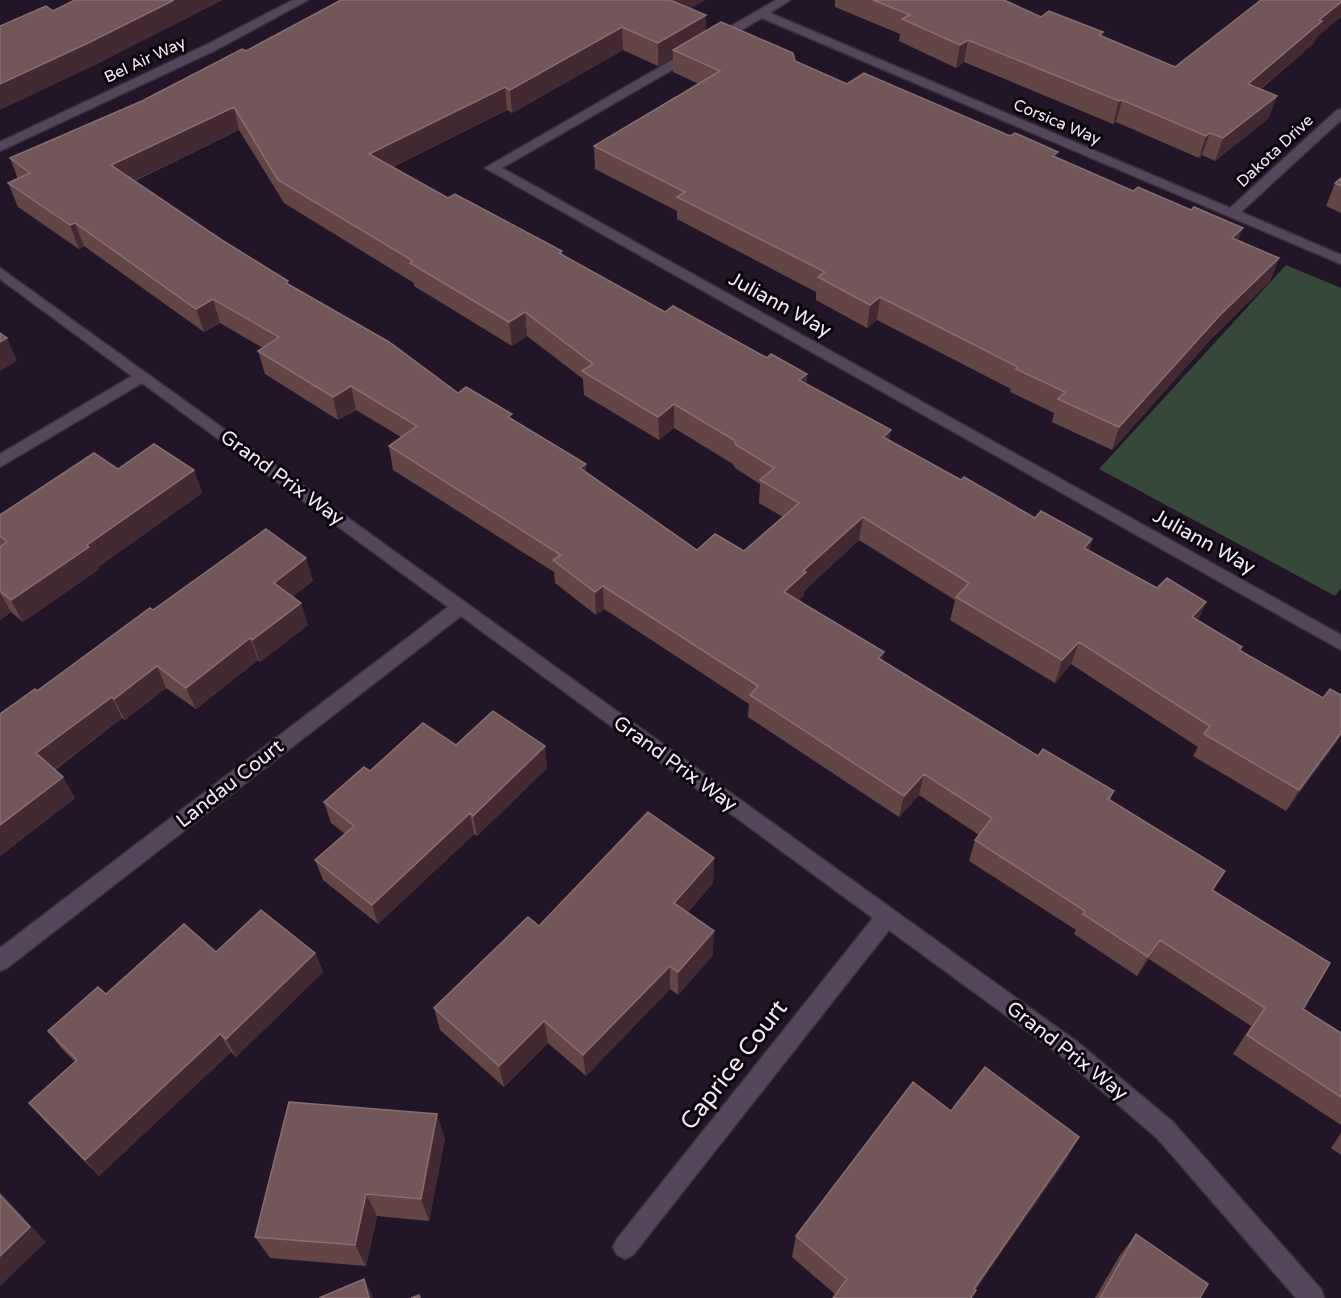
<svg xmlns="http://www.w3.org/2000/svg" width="1341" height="1298" viewBox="0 0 1341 1298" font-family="'Varela Round',sans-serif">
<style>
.green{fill:#354839}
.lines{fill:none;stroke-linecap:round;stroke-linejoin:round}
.minor-casing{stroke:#3a313e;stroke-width:3}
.minor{fill:#55465c;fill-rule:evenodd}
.wall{fill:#644545;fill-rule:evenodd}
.shaded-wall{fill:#432a32}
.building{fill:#735659;stroke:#886e72;stroke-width:1.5;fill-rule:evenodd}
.labels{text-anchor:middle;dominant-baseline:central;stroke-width:6;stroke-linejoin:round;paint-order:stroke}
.far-street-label{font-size:16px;fill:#f4ebf8;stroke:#09040b}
.street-label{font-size:20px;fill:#f4ebf8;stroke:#09040b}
.near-street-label{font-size:24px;fill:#f4ebf8;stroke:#09040b}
</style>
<rect width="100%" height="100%" fill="#231528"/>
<path class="green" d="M1286 265 1341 288V588L1335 596 1099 469Z"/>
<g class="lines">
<g class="minor-casing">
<path id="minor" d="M293 0H308L214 51 0 151V142L206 45Z
M776 0H790L770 13 1230 208 1337 110 1341 109V120L1241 212 1341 255V264L762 18 502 168 1341 635V650L485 168Z
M0 268 1076 1041 1173 1122 1321 1289 1324 1298H1296L1157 1138 1060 1055 889 930 633 1255 625 1259 617 1255 613 1247 617 1239 873 918 461 616 7 968 0 971V948L448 607 142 383 0 467V454L132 376 0 279Z"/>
</g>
<use href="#minor" class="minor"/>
</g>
<path class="wall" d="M835 0H1004L1041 17 1103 32 1102 36 1175 67 1317 37 1314 43 1261 89 1269 118 1215 161 1202 155 1199 158 1116 122 1113 124 964 62 956 68 899 41 900 34 835 7Z
M690 9 706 31 795 61 847 84 1057 158 1238 241 1279 258 1270 281 1212 338 1112 450 1052 422 1054 413 1010 392 1011 389 877 320 867 328 816 300V292L677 219V211L595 169 594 146 699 84 673 72V57L658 66 623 50 512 113 507 110 393 167 448 198 562 251V255L665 312 807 374 806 384 889 440 961 480 1035 518 1092 539 1089 550 1157 588 1206 602 1198 620 1242 647 1240 651 1341 736 1286 811 1193 756 1198 747 1071 664 1055 683 950 620 955 600 859 540 804 591V595L798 601 882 660 1038 756 1114 791 1110 800 1214 891 1303 1009 1341 1033V1125L1233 1054 1251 1026 1149 959 1137 976 1074 934 1076 930 969 861 975 840 979 835 919 795 899 817 748 717 749 704 604 609 596 615 555 583 554 572 393 470 389 446 401 437 356 410 338 420 265 374 258 351 263 348 220 323 204 332 84 246 79 249 18 207 8 183 18 179 10 158 142 101 246 51ZM239 130 284 203 414 283V286L512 346 527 336 583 379 584 395 659 440 674 428 733 464 735 468 760 484 759 503 783 517 744 551 697 550 513 420 458 393 289 285 135 181Z
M1341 178V213L1326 206 1335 183Z
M118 469 194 470 202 493 98 567 99 569 23 622 11 612 0 620V515Z
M313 581 293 596 308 625 260 662 258 660 196 709 166 688 125 720 122 718 55 770 75 798 0 856V714L37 691 153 610Z
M456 745 547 768 477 836 474 834 378 924 323 880 315 860 345 834 331 823 324 802 370 771Z
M714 858 713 883 688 912 713 955 678 995 670 989 586 1076 548 1043 504 1087 440 1030 434 1008 539 926Z
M216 952 315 953 323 972 236 1057 231 1052 99 1176 44 1120 29 1103 75 1062 62 1049 48 1031 106 994Z
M951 1111 1079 1137 1065 1161 975 1290 836 1295 792 1257 796 1236Z
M1341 1133V1155L1331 1148Z
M445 1138 429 1221 377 1216 366 1266 270 1258 255 1237Z
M1136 1234 1200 1298H1095L1120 1255Z"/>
<path class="shaded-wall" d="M174 0H223L95 65 0 110V84Z
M667 0H706L667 21Z
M1341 2V17L1317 37 1314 43 1240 106 1248 84 1319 20Z
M706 15V38L673 50V57L658 66V43Z
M622 27 623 50 512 113 510 90Z
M968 40 964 62 956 68 960 45Z
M505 87 507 110 373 177 369 154Z
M1277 96 1269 118 1215 161 1223 138Z
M1122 100 1116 122 1113 124 1119 101Z
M234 107 239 130 119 188 111 165Z
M1210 133 1202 155 1199 158 1206 136Z
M75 223 84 246 79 249 70 225Z
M1243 228 1234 251 1232 238Z
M1279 258 1270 281 1212 338 1112 450 1119 427 1220 315Z
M880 297 877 320 867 328 870 305Z
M213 299 220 323 204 332 196 309Z
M525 312 527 336 512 346 509 322Z
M7 338 17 361 0 371V342Z
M807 374 805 398 799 380Z
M351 386 356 410 338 420 333 397Z
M674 404V428L659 440 658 417Z
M891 430 887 453 883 437Z
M586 464 587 487 580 468Z
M194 470 202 493 98 567 99 569 23 622 11 600 87 545Z
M863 517 859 540 804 591V595L782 615 784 592 803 571Z
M1092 539 1085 562 1084 548Z
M306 558 313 581 281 605 274 583Z
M603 586 604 609 596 615 595 592Z
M0 593 11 612 0 620Z
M1206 602 1196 624 1192 617Z
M301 603 308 625 260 662 252 640Z
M250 638 258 660 196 709 186 688Z
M1079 642 1071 664 1055 683 1062 660Z
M884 652 880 674 878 658Z
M157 666 166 688 125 720 114 699Z
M112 697 122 718 48 774 36 753Z
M1341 733V736L1286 811 1299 790Z
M545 746 547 768 477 836 473 816Z
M924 774 919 795 899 817 904 796Z
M63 777 75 798 0 856V825Z
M470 813 474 834 378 924 372 905Z
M714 858 713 883 674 927V903Z
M1225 871 1213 892 1212 890Z
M714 931 713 955 678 995V972Z
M1160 940 1149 959 1137 976 1148 957Z
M315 953 323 972 236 1057 226 1039Z
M670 966V989L586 1076 583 1055Z
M544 1021 548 1043 504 1087 499 1066Z
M220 1034 231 1052 99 1176 85 1160Z
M437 1114 445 1138 429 1221 421 1199Z
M1079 1137 1065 1161 970 1298 974 1289Z
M0 1192 46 1242 0 1286Z
M366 1194 377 1216 366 1266 355 1245Z
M364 1279 371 1292 373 1298H369Z"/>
<path class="building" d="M75 0H174L88 43 0 84V26L46 6 53 11Z
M341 0H670L706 15 658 43 622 27 510 90 505 87 369 154 448 198 455 194 562 251 559 253 665 312 673 306 767 358 771 354 807 374 799 380 891 430 883 437 961 480 964 477 1035 518 1041 511 1092 539 1084 548 1157 588 1167 578 1206 602 1192 617 1242 647 1239 650 1323 698 1330 689 1341 695V733L1299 790 1204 734 1210 726 1079 642 1062 660 956 597 969 583 863 517 803 571 806 572 784 592 884 652 878 658 1038 756 1043 749 1114 791 1108 799 1225 871 1212 890 1330 963 1303 1009 1341 1033V1097L1247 1035 1265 1008 1160 940 1148 957 1083 914 1085 911 975 840 992 818 924 774 904 796 750 695 758 686 603 586 595 592 553 560 561 555 389 446 417 426 351 386 333 397 258 351 279 337 213 299 196 309 75 223 70 225 8 183 30 173 10 158 142 101 242 49 246 51ZM234 107 278 180 413 261 410 263 509 322 525 312 593 364 582 371 658 417 674 404 734 440 736 445 774 468 760 480 799 503 744 551 715 534 697 550 580 468 586 464 508 417 512 414 466 387 458 393 389 342 286 283 288 281 225 242 111 165Z
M873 0H1004L1041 17 1049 11 1103 32 1099 35 1175 67 1261 0H1341V2L1319 20 1322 21 1248 84 1277 96 1223 138 1210 133 1206 136 1122 100 1119 101 968 40 960 45 902 19 910 15Z
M721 22 793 53 795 61 847 84 864 73 1010 136 1015 133 1058 152 1053 156 1133 191 1138 187 1191 210 1194 207 1243 228 1232 238 1279 258 1220 315 1119 427 1058 399 1065 392 1016 369 1018 367 880 297 870 305 818 277 825 272 677 197 685 192 594 146 720 71 673 50Z
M1341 178V186L1335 183Z
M0 333 7 338 0 342Z
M154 444 194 470 87 545 89 547 11 600 0 591V547L7 542 0 536V515L94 453 118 469Z
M266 529 306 558 274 583 301 603 252 640 250 638 186 688 157 666 114 699 112 697 36 753 63 777 0 825V714L35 689 37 691 150 608 153 610Z
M493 711 545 746 473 816 470 813 372 905 315 860 354 826 324 802 364 767 370 771 423 723 456 745Z
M648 812 714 858 674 903 714 931 678 972 670 966 583 1055 544 1021 499 1066 434 1008 528 917 539 926Z
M261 910 315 953 226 1039 220 1034 85 1160 29 1103 77 1060 48 1031 98 987 106 994 184 924 216 952Z
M985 1067 1079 1137 974 1289 976 1290 971 1298H833L847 1279 796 1236 913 1082 951 1111Z
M289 1102 437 1114 421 1199 366 1194 355 1245 255 1237Z
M0 1195 30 1227 0 1256Z
M1136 1234 1208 1284 1200 1298H1100Z
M364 1279 369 1298H319Z
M419 1295 420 1298H411Z"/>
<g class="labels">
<g class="far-street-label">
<text transform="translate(145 60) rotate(-25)">Bel Air Way</text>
<text transform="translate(1057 122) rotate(23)">Corsica Way</text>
<text transform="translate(1275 151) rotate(-43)">Dakota Drive</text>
</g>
<g class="street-label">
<text transform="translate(780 305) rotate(29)">Juliann Way</text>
<text transform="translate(282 478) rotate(36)">Grand Prix Way</text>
<text transform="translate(1204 542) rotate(29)">Juliann Way</text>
<text transform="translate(675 764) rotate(36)">Grand Prix Way</text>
<text transform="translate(230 784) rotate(-38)">Landau Court</text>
<text transform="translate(1067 1051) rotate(38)">Grand Prix Way</text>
</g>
<g class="near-street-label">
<text transform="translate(734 1065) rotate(-52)">Caprice Court</text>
</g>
</g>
</svg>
